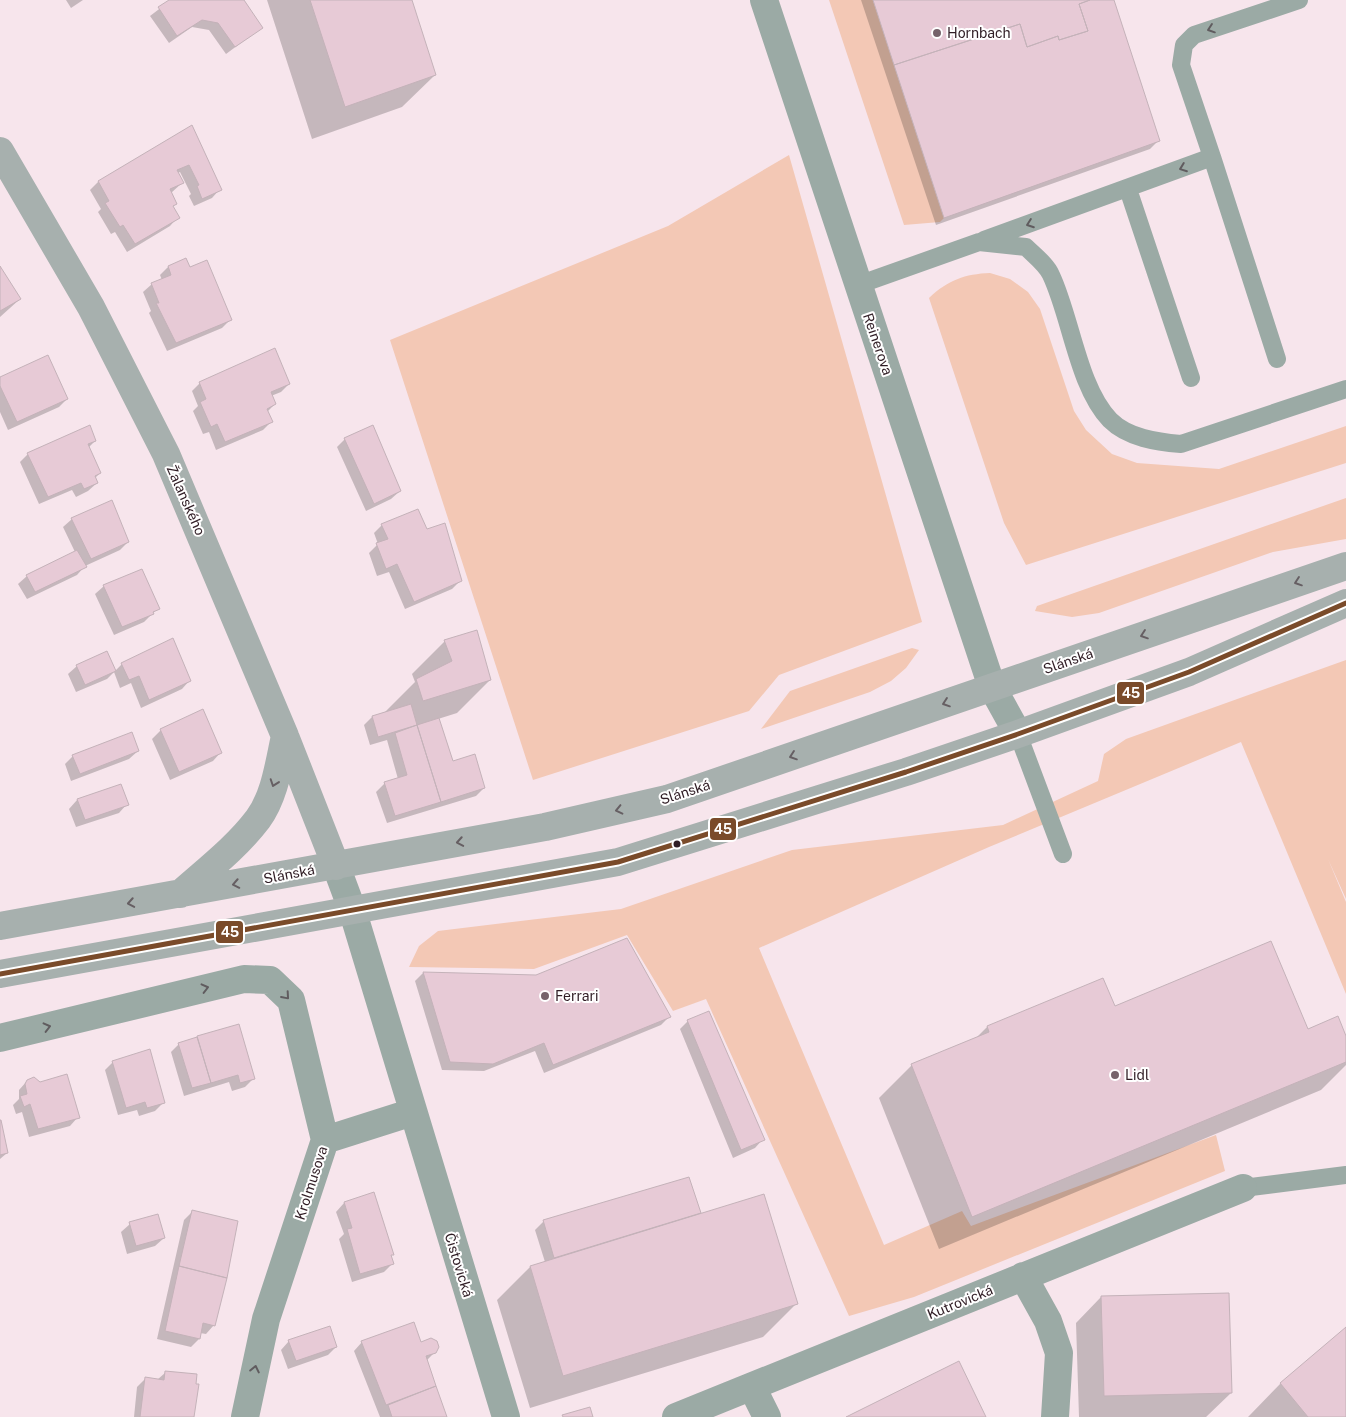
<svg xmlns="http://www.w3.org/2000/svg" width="1346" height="1417" viewBox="0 0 1346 1417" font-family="'Public Sans',sans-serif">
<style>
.green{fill:#f3c8b5}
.shadow{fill:#0003}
.building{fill:#e7cad6;stroke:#c4b2b9}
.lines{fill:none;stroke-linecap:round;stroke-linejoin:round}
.lane{stroke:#9baaa5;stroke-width:18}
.street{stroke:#9baaa5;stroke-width:28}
.secondary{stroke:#a7b0ae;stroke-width:28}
.bus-1-casing{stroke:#fff;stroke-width:9}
.bus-1{stroke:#7a4b2a;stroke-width:5}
.oneway{stroke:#605c5f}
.oneway2{stroke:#665f63}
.poi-dot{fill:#76636b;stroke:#fff;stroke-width:2}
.bus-dot{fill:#301d25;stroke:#fff;stroke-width:2}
.labels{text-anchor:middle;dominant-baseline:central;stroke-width:4;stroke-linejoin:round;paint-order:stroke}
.poi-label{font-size:14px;fill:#301d25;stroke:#fff;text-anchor:start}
.street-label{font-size:14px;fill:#301d25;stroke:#fff}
.line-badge{stroke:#fff;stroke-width:2}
.badge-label{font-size:14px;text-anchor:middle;font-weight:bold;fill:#fff}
</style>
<rect width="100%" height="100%" fill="#f7e5ec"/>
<path class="green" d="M829 0H873L944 212V218L940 222 904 225Z
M789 155 922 622 779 675 749 711 533 780 390 340 668 226Z
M990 273 1010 279 1028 292 1040 309 1074 411 1086 430 1112 454 1137 463 1219 469 1346 426V463L1026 565 1004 523 929 298C948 280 965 274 990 273Z
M1346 498V539L1273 552 1099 613 1072 617 1035 611 1037 606Z
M912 648 919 650 906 668 891 681 870 692 761 729 790 691Z
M1346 660V899L1328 859 1346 902V994L1241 742 989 847 759 948 884 1245 962 1211 971 1226 1216 1135 1225 1171 914 1297 849 1316 706 999 673 1011 627 935 534 969 409 967 419 946 438 931 621 909 792 850 1003 825 1098 781 1104 754 1126 739Z"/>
<path class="shadow" d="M66 0H83L71 8Z
M171 0H243L261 28 226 54 209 30 192 27 169 43 150 16Z
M267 0H410L435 75 402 107 312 139Z
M861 0H1113L1158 141 1150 149 936 225Z
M191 127 220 189 212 198 194 206 189 196 191 194 180 172 178 173 182 183 171 193 176 204 172 207 178 217 170 226 127 252 115 232 111 234 98 212 101 209 90 190 98 182Z
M186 259 189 269 230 320 222 328 167 351 149 313 151 311 143 292 152 284 162 280 160 275 168 267Z
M0 268 20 299 0 317Z
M0 378 67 399 59 407 8 430 0 412Z
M200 383 289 384 281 392 271 396 275 404 267 412 271 422 263 430 216 450 209 432 203 434 193 411 198 406 192 391Z
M345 439 400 491 391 499 366 511 337 447Z
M95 441 88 448 100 473 94 479 97 483 88 491 76 497 72 490 39 504 20 462 28 454Z
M72 519 128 542 120 550 85 566 77 575 27 599 18 584 27 576 75 552 63 527Z
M382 525 426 531 461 580 452 589 405 609 389 572 377 576 369 553 378 544 374 533Z
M104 586 158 608 144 622 114 635 95 594Z
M445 641 490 680 457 713 438 719 452 763 484 788 476 796 387 823 376 792 385 783 398 779 387 740 370 745 364 725 372 717 384 713 415 682 412 674Z
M122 664 190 680 182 689 141 708 131 683 120 688 114 672 107 679 76 692 68 674 77 666 115 671Z
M161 730 221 752 213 761 170 780 152 739Z
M138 751 129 759 71 781 65 764 73 756Z
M120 785 127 804 119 813 76 827 69 809 77 800Z
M423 973 536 977 669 1017 661 1025 544 1073 535 1051 484 1071 442 1070 415 981Z
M1102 980 1114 1007 1307 1030 1346 1039V1065L1321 1090 939 1249 879 1098 912 1065 976 1038 987 1027Z
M688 1021 763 1139 755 1148 733 1158 680 1029Z
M238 1025 253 1079 245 1087 232 1091 229 1082 184 1096 171 1052 179 1044Z
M113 1062 163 1103 155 1111 139 1116 137 1110 118 1115 105 1070Z
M27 1081 78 1117 70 1126 29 1137 22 1112 16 1114 13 1105 19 1099V1090Z
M0 1122 7 1153 0 1159Z
M688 1178 700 1212 696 1216 796 1304 763 1337 530 1408 497 1300 530 1267 545 1262 535 1230 543 1222Z
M344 1203 392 1254 390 1256 393 1263 384 1272 352 1282 339 1239 344 1234 336 1212Z
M192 1212 214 1325 206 1334 200 1333 199 1339 191 1347 157 1339 184 1220Z
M130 1224 164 1238 155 1246 127 1254 121 1232Z
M1101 1297 1231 1393 1206 1417H1079L1076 1323Z
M1346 1329V1417H1248L1280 1384Z
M289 1341 336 1347 328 1355 288 1369 281 1350Z
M362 1342 421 1343 435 1352 426 1361 446 1417H380L354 1351Z
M166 1372 194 1417H134L137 1387 145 1379 157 1380Z"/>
<path class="building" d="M169 0H244L263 28 235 47 218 23 202 20 177 36 158 7Z
M310 0H412L436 75 345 107Z
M873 0H1090L1079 4 1088 31 1059 40 1058 36 1027 47 1020 24 894 65Z
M1090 0H1114L1160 141 944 218 894 65 1020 24 1027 47 1058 36 1059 40 1088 31 1079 4Z
M192 125 222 190 202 199 197 186 199 185 189 165 177 170 184 183 170 189 177 204 173 206 180 218 135 244 123 225 120 227 105 203 109 201 98 181Z
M186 258 190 267 207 260 232 320 176 343 156 303H159L151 283 171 275 168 266Z
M0 266 21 299 0 311Z
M275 348 290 384 271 392 276 404 267 409 273 422 225 442 217 424 211 427 200 402 206 399 199 382Z
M48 355 68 399 17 422 0 386V377Z
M90 425 96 441 88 444 101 473 95 476 98 483 84 489 81 483 48 497 27 453Z
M373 425 401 491 374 504 344 438Z
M112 500 129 542 91 559 71 518Z
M418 509 427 529 445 523 462 581 414 602 397 564 386 569 376 543 388 539 381 524Z
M77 550 87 567 35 592 26 575Z
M142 569 160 609 153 612 154 614 122 627 103 585Z
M477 630 491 680 423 701 416 679 452 661 444 640Z
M173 638 191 681 149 700 139 676 129 680 121 663Z
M107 651 116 671 85 685 76 665Z
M411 704 417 725 378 737 372 716Z
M203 709 222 753 179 772 160 729Z
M439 718 453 761 475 754 485 788 441 802 417 725Z
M417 725 441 802 395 816 384 782 407 775 395 733Z
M132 732 139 751 80 774 72 755Z
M121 784 129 805 85 820 77 799Z
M627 938 671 1017 553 1065 544 1043 493 1064 450 1062 423 972 536 975Z
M1271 941 1308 1029 1338 1016 1346 1036V1062L972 1217 911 1064 989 1032 987 1026 1103 978 1115 1006Z
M709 1011 765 1140 741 1150 687 1020Z
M239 1024 255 1079 240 1083 238 1075 211 1083 197 1036Z
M197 1037 211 1083 192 1088 178 1043Z
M150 1049 165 1103 147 1108 145 1102 126 1108 112 1061Z
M67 1074 80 1118 38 1129 30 1104 24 1107 20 1096 27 1094 25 1084 27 1080 34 1077 40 1082Z
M1 1120 8 1153 0 1155V1120Z
M689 1177 701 1213 554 1258 543 1220Z
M374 1192 394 1255H391L394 1264 360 1274 347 1229 352 1228 344 1202Z
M764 1194 798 1304 563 1376 530 1266Z
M192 1210 238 1221 227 1278 179 1266Z
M158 1214 165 1238 136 1246 129 1222Z
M179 1266 227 1278 215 1326 203 1323 200 1339 165 1331Z
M1229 1293 1232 1393 1104 1396 1101 1296Z
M414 1322 421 1342 431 1338 437 1341 439 1347 436 1353 426 1356 436 1386 386 1405 361 1341Z
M330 1326 337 1347 296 1361 288 1340Z
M1346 1327V1417H1308L1280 1383Z
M959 1361 986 1417H846Z
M165 1371 197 1374 196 1384H199L194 1417H140L145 1377 164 1380Z
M436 1386 447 1417H392L388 1405Z
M590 1407 593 1417H563L562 1415Z"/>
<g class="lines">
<path class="lane" d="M1212 157 1277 359
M1128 189 1191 378
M984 240 1212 157 1181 65 1184 45 1194 35 1299 0
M858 285 979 242 1026 247C1034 255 1047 265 1051 275 1071 317 1078 387 1110 420 1128 438 1157 442 1181 444L1346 389
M1018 734 1063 854
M1243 1188 1346 1175"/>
<path class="street" d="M764 0 992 687 1018 734
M336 866 352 909 506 1417
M0 1038 244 979 270 980 291 1000 325 1140 266 1319 245 1417
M325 1140 413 1112
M1023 1276 1048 1321 1059 1353 1055 1417
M752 1387 767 1417
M676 1417 1243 1188"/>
<path class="secondary" d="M0 151 91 307 166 454 285 736 336 866
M180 894C207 870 236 848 258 819 275 796 279 763 285 736
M0 926 545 827 667 799 1346 566
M0 974 618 862 906 772 1018 734 1189 672 1346 603"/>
<g class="bus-1-casing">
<path id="bus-1" d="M0 974 618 862 906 772 1018 734 1189 672 1346 603"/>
</g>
<use href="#bus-1" class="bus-1"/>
</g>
<defs><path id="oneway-chevron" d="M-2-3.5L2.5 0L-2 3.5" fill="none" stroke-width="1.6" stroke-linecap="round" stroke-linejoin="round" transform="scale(1.25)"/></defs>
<g class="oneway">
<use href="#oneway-chevron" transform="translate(1211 29) rotate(161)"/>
<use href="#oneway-chevron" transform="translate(1183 168) rotate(159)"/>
<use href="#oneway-chevron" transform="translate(1030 224) rotate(160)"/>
<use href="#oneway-chevron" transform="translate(205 988) rotate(-14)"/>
<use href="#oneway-chevron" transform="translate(286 996) rotate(49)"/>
<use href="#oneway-chevron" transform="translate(47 1027) rotate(-14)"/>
<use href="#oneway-chevron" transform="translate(255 1369) rotate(-78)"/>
</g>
<g class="oneway2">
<use href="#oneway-chevron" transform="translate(1298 582) rotate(161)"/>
<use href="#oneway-chevron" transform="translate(1144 635) rotate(161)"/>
<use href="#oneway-chevron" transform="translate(946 703) rotate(161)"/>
<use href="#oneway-chevron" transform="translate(793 756) rotate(161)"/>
<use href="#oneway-chevron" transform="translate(274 783) rotate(109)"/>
<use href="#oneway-chevron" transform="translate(619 810) rotate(167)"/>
<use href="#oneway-chevron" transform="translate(460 842) rotate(170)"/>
<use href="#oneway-chevron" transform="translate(236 884) rotate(169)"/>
<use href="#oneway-chevron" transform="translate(131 903) rotate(170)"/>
</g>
<g class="poi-dot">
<circle cx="937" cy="33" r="5"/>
<circle cx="545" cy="996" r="5"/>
<circle cx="1115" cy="1075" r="5"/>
</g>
<circle class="bus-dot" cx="677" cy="844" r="4.5"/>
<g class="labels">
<g class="poi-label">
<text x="947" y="33">Hornbach</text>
<text x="555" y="996">Ferrari</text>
<text x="1125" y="1075">Lidl</text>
</g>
<g class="street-label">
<text transform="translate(878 344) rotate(71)">Reinerova</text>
<text transform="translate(186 500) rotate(66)">Žalanského</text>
<text transform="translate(1068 661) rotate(-19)">Slánská</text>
<text transform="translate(685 792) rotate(-18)">Slánská</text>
<text transform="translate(289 874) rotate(-11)">Slánská</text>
<text transform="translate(311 1183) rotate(-72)">Krolmusova</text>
<text transform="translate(459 1265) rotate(73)">Čistovická</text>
<text transform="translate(960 1302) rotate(-22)">Kutrovická</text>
</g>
</g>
<g class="line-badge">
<rect x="1116" y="681" width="29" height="24" rx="5" fill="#7a4b2a"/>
<rect x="709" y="817" width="28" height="24" rx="5" fill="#7a4b2a"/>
<rect x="215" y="920" width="29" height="24" rx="5" fill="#7a4b2a"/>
</g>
<g class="badge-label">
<text x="1131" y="698">45</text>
<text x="723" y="834">45</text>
<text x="230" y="937">45</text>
</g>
</svg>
